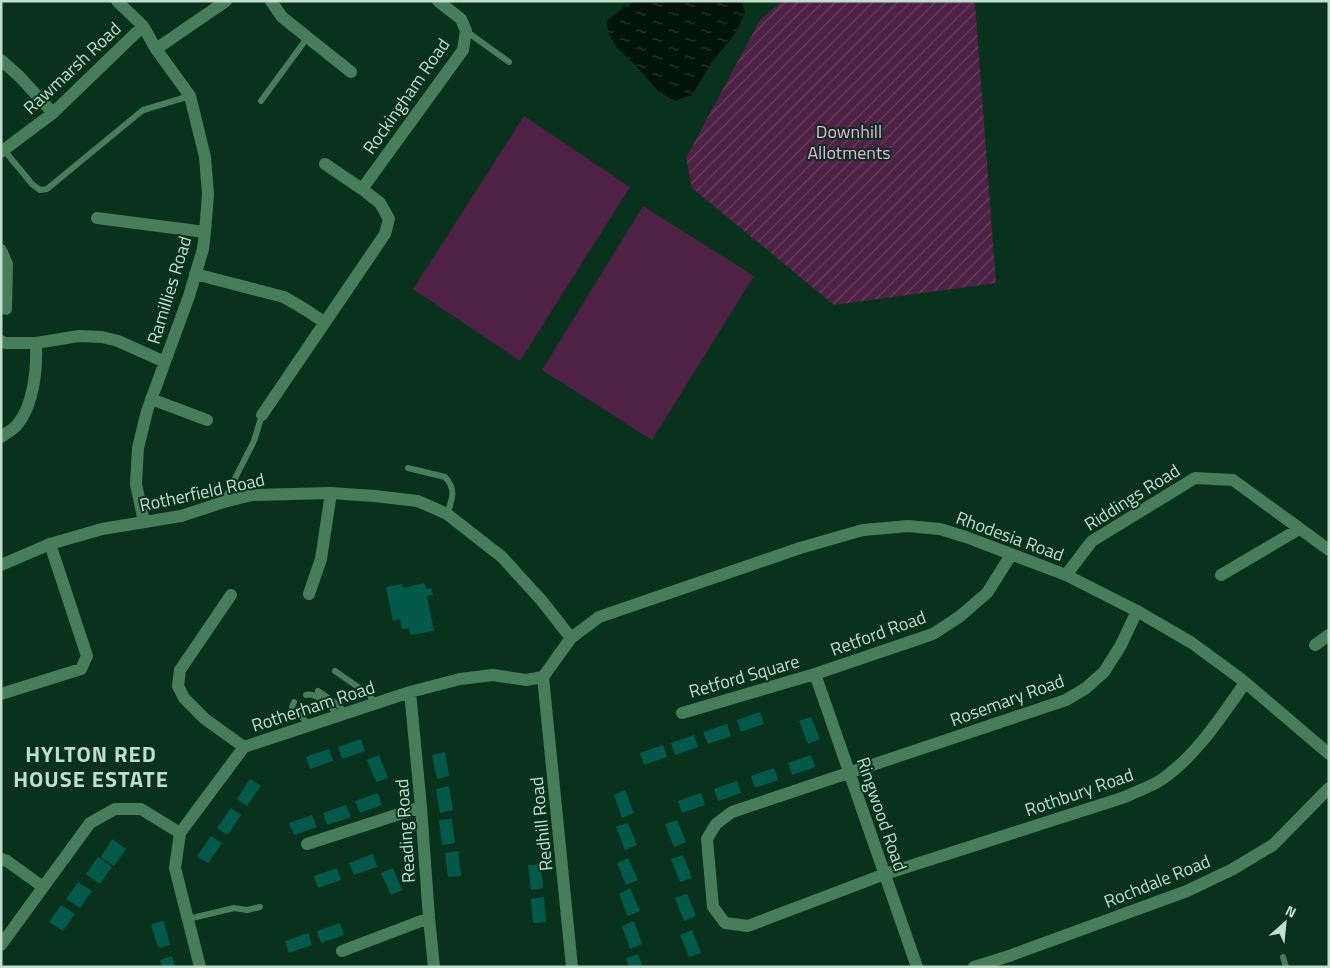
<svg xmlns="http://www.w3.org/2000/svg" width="1330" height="968" viewBox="0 0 1330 968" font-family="'Titillium Web',sans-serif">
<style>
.garden{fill:url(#garden-furrows)}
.pitch{fill:#4e2145}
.water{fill:url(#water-ripples)}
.building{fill:#03594a}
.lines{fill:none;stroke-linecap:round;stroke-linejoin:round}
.lane{stroke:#487d5c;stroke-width:6}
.street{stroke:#487d5c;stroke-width:12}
.secondary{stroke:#487d5c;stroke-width:12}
.labels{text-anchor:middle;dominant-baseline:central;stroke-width:4;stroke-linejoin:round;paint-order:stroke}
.street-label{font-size:18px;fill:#c3dfcc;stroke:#08321c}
.park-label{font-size:18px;fill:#f8aae5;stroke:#08321c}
.district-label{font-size:22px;font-weight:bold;letter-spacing:1px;fill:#c3dfcc;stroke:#08321c}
</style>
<defs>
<pattern id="garden-furrows" width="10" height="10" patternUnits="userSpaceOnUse" patternTransform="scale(1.25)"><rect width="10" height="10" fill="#4e2145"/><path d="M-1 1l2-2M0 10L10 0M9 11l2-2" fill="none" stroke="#66415f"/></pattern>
<pattern id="water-ripples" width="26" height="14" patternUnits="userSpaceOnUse" patternTransform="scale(1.25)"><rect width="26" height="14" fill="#03150a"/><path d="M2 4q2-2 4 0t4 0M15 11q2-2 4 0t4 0" fill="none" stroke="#26372c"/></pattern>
</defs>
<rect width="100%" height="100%" fill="#08321c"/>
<path class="garden" d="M782 1H967L975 3 996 283 834 305 692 188 686 158 760 20Z"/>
<path class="pitch" d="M524 116 630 187 520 361 413 289Z
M643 206 754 276 652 440 542 370Z"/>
<path class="water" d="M636 1H741L745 12 737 31 712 62 692 95 675 101 659 92 637 67 617 48 608 32 607 21 625 6Z"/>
<path class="building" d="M424 583 426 589 431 588 433 595 427 596 434 631 410 635 409 628 402 629 400 619 393 621 386 587 402 584 403 588Z
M760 712 764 724 741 732 737 720Z
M811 717 820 739 808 744 799 721Z
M727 724 731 736 708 744 703 732Z
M694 735 698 747 675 755 671 743Z
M361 739 365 751 342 759 338 747Z
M663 745 667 757 644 765 640 753Z
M329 749 333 761 310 769 306 757Z
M445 752 449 776 437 779 432 755Z
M379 755 388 778 376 782 367 760Z
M811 755 815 767 792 775 788 763Z
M774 768 778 780 755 788 751 776Z
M250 779 261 786 247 806 237 799Z
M737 781 741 793 718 801 714 789Z
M449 786 453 810 440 813 436 789Z
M625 790 634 813 622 818 614 795Z
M378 793 382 805 360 813 355 801Z
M701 793 705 805 682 813 678 801Z
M346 805 351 817 327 825 323 813Z
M231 808 241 815 228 835 217 828Z
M312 815 317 827 294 835 289 823Z
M452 819 455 843 442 845 439 820Z
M677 820 686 842 674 847 665 824Z
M628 823 637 845 625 850 616 827Z
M211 836 222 843 208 863 197 856Z
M112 839 126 849 114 866 101 857Z
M458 851 461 876 448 877 445 853Z
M373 854 377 867 354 875 349 863Z
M683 855 692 878 680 882 671 859Z
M98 857 112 867 100 884 86 874Z
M628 858 638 880 626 885 617 863Z
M541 864 543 888 531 890 528 865Z
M337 868 341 880 318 888 314 876Z
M393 868 402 890 391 895 381 873Z
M78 882 92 891 80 908 66 899Z
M630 888 640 911 628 916 619 894Z
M687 894 696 916 684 921 675 898Z
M544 897 546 922 533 923 531 899Z
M61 905 75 914 63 931 49 922Z
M164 921 170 945 158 948 151 924Z
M634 921 642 944 630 949 622 926Z
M340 923 344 935 321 943 317 931Z
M692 930 701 953 689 957 680 935Z
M308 933 312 945 289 953 285 941Z
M638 954 643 967H629L626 958Z
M172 956 175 967H162L160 960Z"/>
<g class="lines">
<path class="lane" d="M466 31 509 62
M261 101 307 38
M4 150 32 184 40 190 47 189 143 110 190 96
M408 468 445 477C457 490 452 499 447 514
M224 500 254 441 262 415
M335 671 368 694 376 703
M318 691 338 705 346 713
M306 695C317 692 331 707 339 716
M294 702 292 707 293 709 310 725
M188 919 234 908 247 910 260 907
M1283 957 1286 967"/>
<path class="street" d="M117 1 143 26 156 49 190 96 205 157 208 194 205 232 203 249 189 296 147 411 138 448 136 484 144 522
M271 1 282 17 351 72
M156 49 226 1
M1 60 19 76 53 113
M1 152 53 113 143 26
M362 189 463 50 466 31 461 19 438 1
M97 218 205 232
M1 250 7 264 6 309
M195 274 284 297 306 310 324 322
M1 341 5 343H36L79 336 102 337 118 341 165 362
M151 399 207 420
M262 415 385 234 389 219 380 203 362 189 325 164
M1 437C6 433 13 430 17 425 34 405 37 369 36 343
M1066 575 1092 541 1195 478 1233 480 1329 550
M1221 575 1299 529
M309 594 321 559 331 493
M231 595 180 670 178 686 184 698 205 719 244 747
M1137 611 1121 645 1104 672 1086 688 1066 700 732 812 716 824 707 839 713 907 725 923 748 926 885 874 1125 797C1137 791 1150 787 1161 780 1196 756 1221 717 1245 683
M1315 645 1329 635
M815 674 917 967
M410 692 421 807 429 918 434 967
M1 694 81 669 87 656 50 544
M682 713 815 674 933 634 959 617 987 593 1011 555
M307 844 421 807
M1 859 7 861 43 887
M1 945 90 823 115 809H141L180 833
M342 951 429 918
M200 967 175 868 180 833 244 747 410 692 460 679 493 675 526 680 543 677
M974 967 1009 956 1187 891 1233 869 1273 845 1329 788"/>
<path class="secondary" d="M1 565 50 544 102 529 181 516 224 502 252 495 331 493 374 496 418 501 447 514 502 557 542 601 571 638
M572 967 543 677 571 638 599 617 800 548 863 530 908 526 940 529 966 537 1066 575 1137 611 1192 643 1241 679 1329 754"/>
</g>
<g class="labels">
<g class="street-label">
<text transform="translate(72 68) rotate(-43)">Rawmarsh Road</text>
<text transform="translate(406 96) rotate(-55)">Rockingham Road</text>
<text transform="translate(169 290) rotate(-73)">Ramillies Road</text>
<text transform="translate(202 492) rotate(-12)">Rotherfield Road</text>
<text transform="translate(1132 497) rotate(-32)">Riddings Road</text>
<text transform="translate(1010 536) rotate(20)">Rhodesia Road</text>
<text transform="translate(878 633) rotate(-20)">Retford Road</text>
<text transform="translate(744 676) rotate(-16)">Retford Square</text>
<text transform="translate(1007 700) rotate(-20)">Rosemary Road</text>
<text transform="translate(313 706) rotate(-18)">Rotherham Road</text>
<text transform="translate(1079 792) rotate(-19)">Rothbury Road</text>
<text transform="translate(882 814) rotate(71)">Ringwood Road</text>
<text transform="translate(541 824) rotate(-96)">Redhill Road</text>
<text transform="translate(405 831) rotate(-94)">Reading Road</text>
<text transform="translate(1157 881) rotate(-22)">Rochdale Road</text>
</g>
<g class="park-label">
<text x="849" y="131">Downhill<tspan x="849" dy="21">Allotments</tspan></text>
</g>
<g class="district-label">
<text x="91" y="754">HYLTON RED<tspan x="91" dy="25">HOUSE ESTATE</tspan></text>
</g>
</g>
<rect width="1330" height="968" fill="none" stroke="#c3dfcc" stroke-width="5"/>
<g transform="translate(1285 923) rotate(27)" stroke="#08321c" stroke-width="4" paint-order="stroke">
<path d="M0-4L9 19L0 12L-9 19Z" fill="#c3dfcc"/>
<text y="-8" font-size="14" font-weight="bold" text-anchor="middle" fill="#c3dfcc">N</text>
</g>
</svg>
